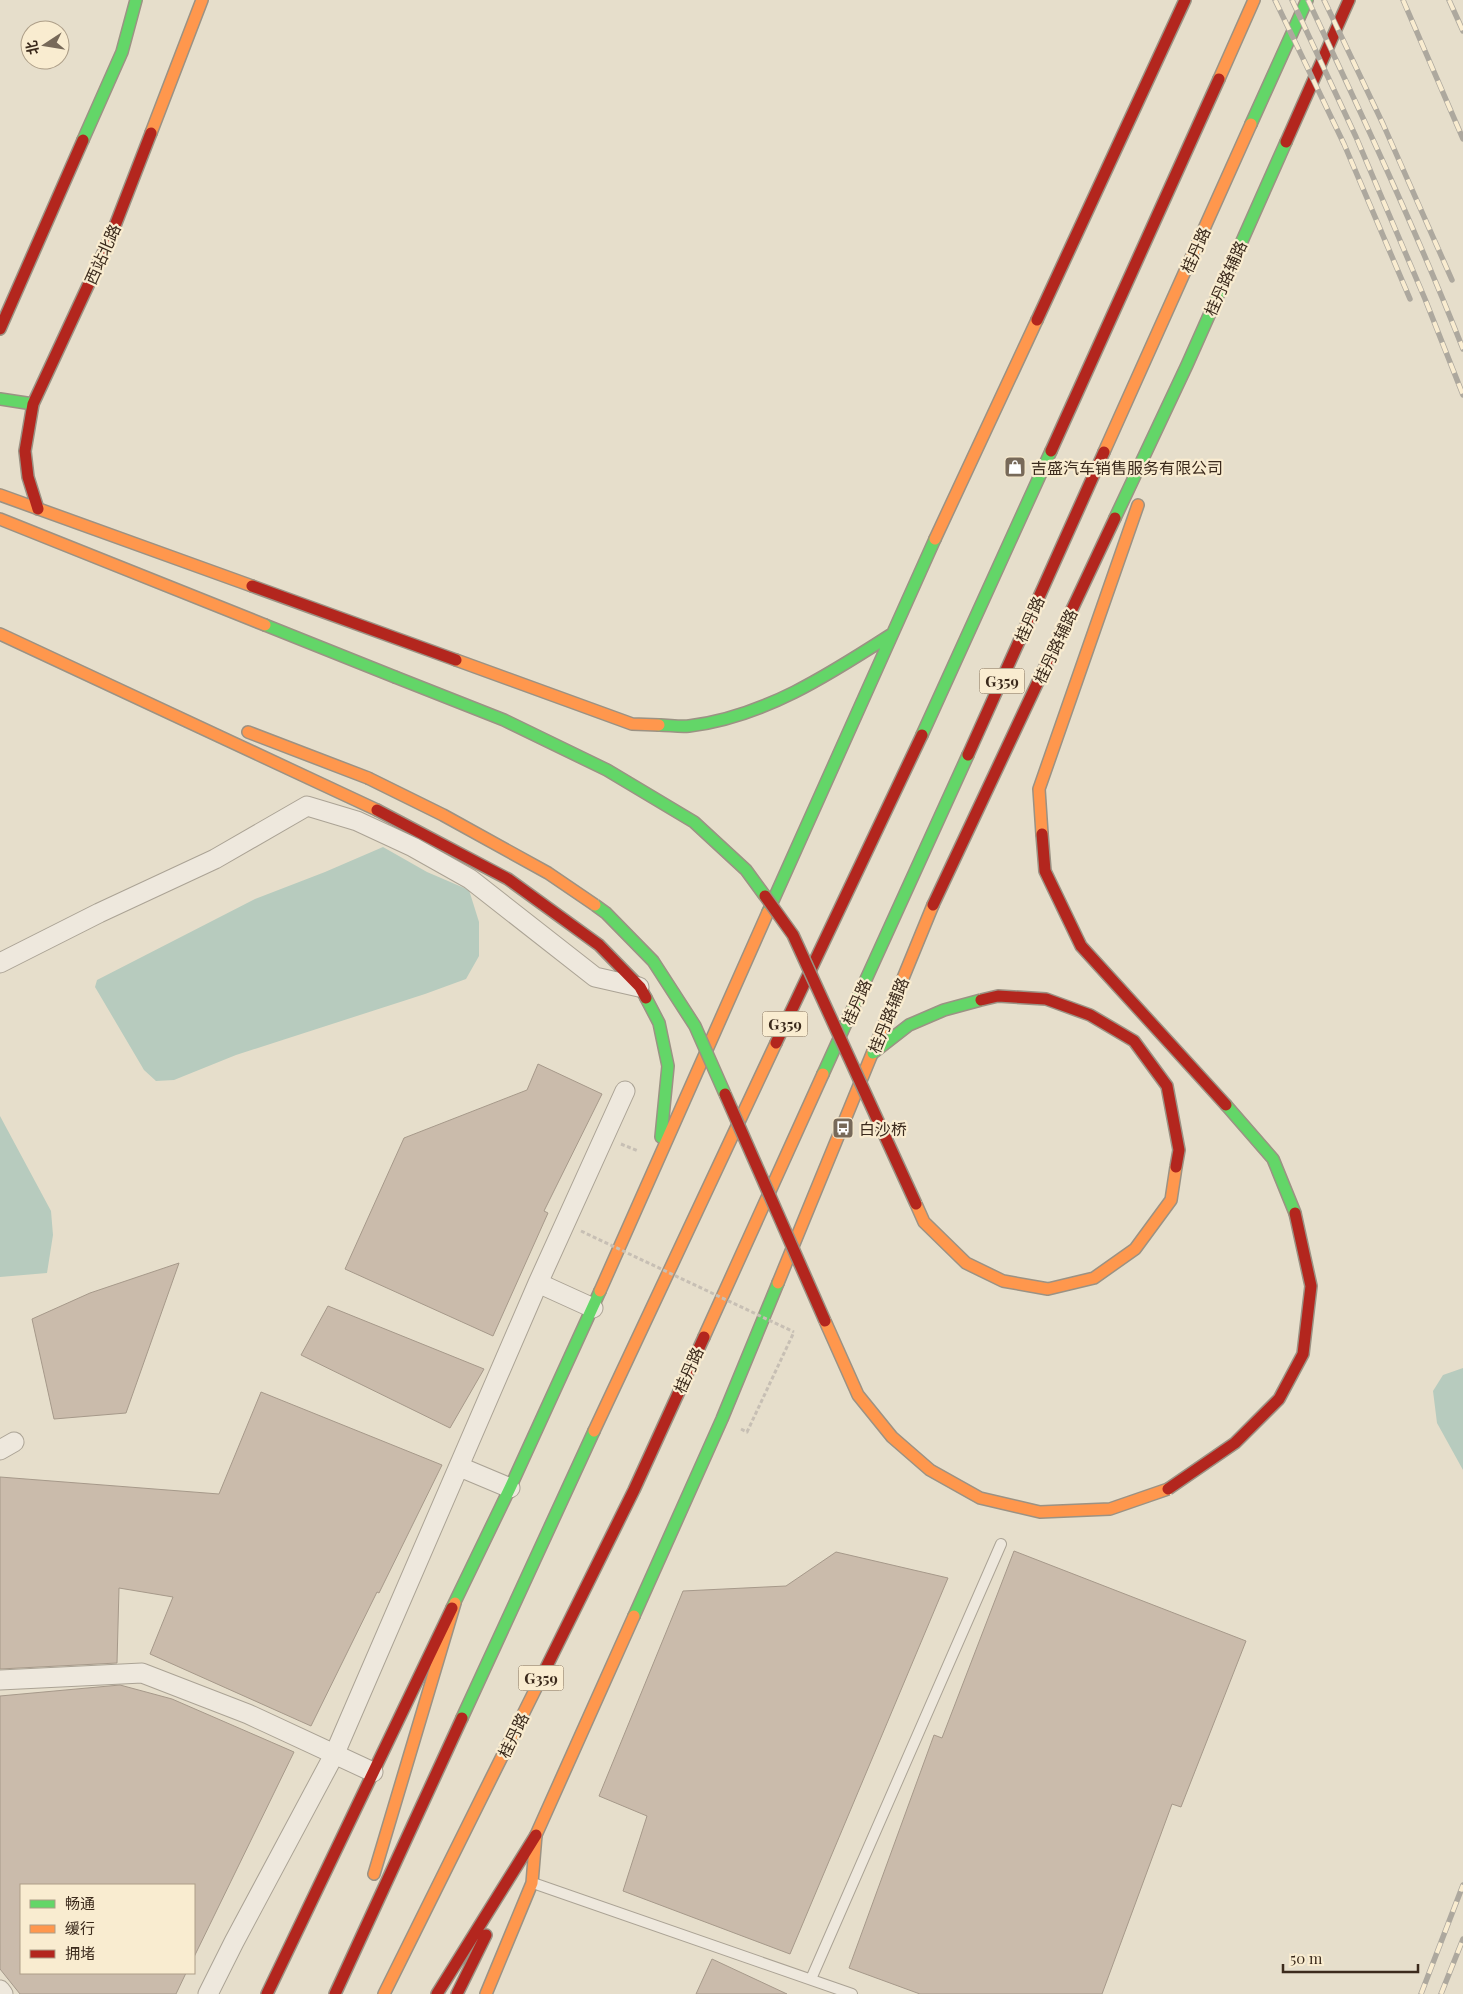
<svg xmlns="http://www.w3.org/2000/svg" width="1463" height="1994" viewBox="0 0 1463 1994" font-family="'Playfair Display','Noto Sans SC',serif">
<style>
.water{fill:#b7cbbe}
.building{fill:#cabbab;stroke:#a6998a}
.lines{fill:none;stroke-linecap:round;stroke-linejoin:round}
.lane-casing{stroke:#aba395;stroke-width:12}
.street-casing{stroke:#aba395;stroke-width:21}
.fast-casing{stroke:#9b9284;stroke-width:14}
.slow-casing{stroke:#9b9284;stroke-width:14}
.jam-casing{stroke:#9b9284;stroke-width:14}
.path{stroke:#c7bfb4;stroke-width:3;stroke-dasharray:4 2.5;stroke-linecap:butt}
.lane{stroke:#eee8dd;stroke-width:10}
.street{stroke:#eee8dd;stroke-width:19}
.fast{stroke:#63d668;stroke-width:11}
.slow{stroke:#ff974d;stroke-width:11}
.jam{stroke:#b3261e;stroke-width:11}
.rail-casing{stroke:#ada89e;stroke-width:5.5}
.rail{stroke:#f9ecd0;stroke-width:4;stroke-dasharray:11;stroke-linecap:butt}
.fast-bridge-casing{stroke:#9b9284;stroke-width:14;stroke-linecap:butt}
.slow-bridge-casing{stroke:#9b9284;stroke-width:14;stroke-linecap:butt}
.jam-bridge-casing{stroke:#9b9284;stroke-width:14;stroke-linecap:butt}
.path-bridge{stroke:#c7bfb4;stroke-width:3;stroke-dasharray:4 2.5;stroke-linecap:butt}
.fast-bridge{stroke:#63d668;stroke-width:11}
.slow-bridge{stroke:#ff974d;stroke-width:11}
.jam-bridge{stroke:#b3261e;stroke-width:11}
.labels{text-anchor:middle;dominant-baseline:central;stroke-width:4.5;stroke-linejoin:round;paint-order:stroke}
.shield{fill:#f9ecd0;stroke:#746452;stroke-width:1}
.shield-label{font-size:15px;font-weight:bold;fill:#3b2a1c}
.street-label{font-size:16px;fill:#3b2a1c;stroke:#f9ecd0}
.poi-label{font-size:16px;fill:#3b2a1c;stroke:#f9ecd0;text-anchor:start}
</style>
<rect width="100%" height="100%" fill="#e6decb"/>
<path class="water" d="M383 847 427 872 469 890 479 922V956L466 979 425 994 236 1055 174 1080 156 1081 144 1070 95 987 97 980 255 899 325 872Z
M0 1116 51 1211 53 1235 47 1273 0 1277Z
M1463 1368V1470L1437 1423 1433 1391 1443 1375Z"/>
<path class="building" d="M538 1064 602 1094 544 1211 548 1213 493 1336 345 1269 404 1138 527 1090Z
M179 1263 126 1413 54 1419 32 1319 90 1293Z
M328 1306 484 1369 450 1428 301 1355Z
M261 1392 442 1465 379 1593 377 1592 311 1726 150 1654 173 1597 119 1588 117 1663 0 1669V1477L219 1494Z
M1014 1551 1246 1641 1181 1807 1172 1804 1102 1994H920L849 1968 934 1735 942 1738Z
M836 1552 948 1578 790 1954 623 1891 647 1816 599 1796 683 1591 786 1586Z
M120 1685 172 1699 294 1752 194 1957V1885H21V1973H186L176 1994H20L0 1969V1696Z
M712 1959 787 1994H696Z"/>
<g class="lines">
<g class="lane-casing">
<path id="lane" d="M533 1883 852 1994
M811 1979 1001 1544"/>
</g>
<g class="street-casing">
<path id="street" d="M0 963 99 913 215 859 307 806 357 821 413 847 470 879 595 977 639 987
M538 1283 593 1308
M0 1450 14 1442
M460 1467 510 1488
M0 1680 142 1673 248 1714 373 1772
M0 1990 3 1994
M208 1994 234 1942 335 1753 538 1283 625 1091"/>
</g>
<g class="fast-casing">
<path id="fast" d="M1251 124 1307 0
M83 140 122 52 136 0
M0 399 33 404
M1115 518 1187 365 1286 142
M265 625 395 677
M659 725C669 725 679 727 689 726 764 717 830 674 892 634
M922 735 1051 451
M768 912 935 539
M646 998 659 1023 668 1066 661 1137
M823 1074 968 755
M1226 1105 1273 1159 1295 1213
M452 1608 510 1488 600 1291
M634 1616 722 1419 778 1283
M462 1718 594 1431"/>
</g>
<g class="slow-casing">
<path id="slow" d="M1219 79 1254 0
M151 133 202 0
M1104 452 1251 124
M0 495 252 586
M0 519 265 625
M935 539 1037 320
M0 634 377 810
M456 660 632 724 659 725
M248 732 368 778
M1042 834 1039 789 1138 505
M778 1283 933 905
M600 1291 768 912
M704 1337 823 1074
M594 1431 776 1043
M374 1874 455 1603
M384 1994 542 1676
M486 1994 532 1883 536 1835 634 1616"/>
</g>
<g class="jam-casing">
<path id="jam" d="M1286 142 1349 0
M1037 320 1185 0
M0 329 83 140
M1051 451 1219 79
M38 509 28 477 25 451 33 404 111 236 151 133
M252 586 456 660
M968 755 1104 452
M377 810 508 879 599 945 640 987 646 998
M1042 834 1045 871 1081 946 1226 1105
M933 905 1115 518
M776 1043 922 735
M542 1676 634 1490 704 1337
M267 1994 452 1608
M335 1994 462 1718
M437 1994 536 1835
M457 1994 486 1935"/>
</g>
<path class="path" d="M621 1144 638 1151
M741 1429 747 1432 794 1332"/>
<use href="#lane" class="lane"/>
<use href="#street" class="street"/>
<use href="#fast" class="fast"/>
<use href="#slow" class="slow"/>
<use href="#jam" class="jam"/>
<g class="rail-casing">
<path id="rail" d="M1275 0 1344 144 1410 299
M1292 0 1356 137 1425 299 1463 395
M1308 0C1362 115 1416 230 1463 349
M1324 0 1383 124 1452 280
M1403 0 1463 139
M1449 0 1463 31
M1421 1994 1463 1885
M1441 1994 1463 1939"/>
</g>
<use href="#rail" class="rail"/>
<g class="fast-bridge-casing">
<path id="fast-bridge" d="M395 677 504 720 607 770 694 822 746 870 765 896
M595 905 606 913 653 961 695 1026 725 1094
M873 1053 909 1025 944 1010 981 1000"/>
</g>
<g class="slow-bridge-casing">
<path id="slow-bridge" d="M368 778 443 815 548 873 595 905
M916 1204 924 1222 966 1263 1003 1281 1048 1289 1094 1278 1135 1249 1171 1200 1176 1167
M825 1321 858 1395 892 1437 930 1470 980 1498 1040 1512 1110 1509 1168 1489"/>
</g>
<g class="jam-bridge-casing">
<path id="jam-bridge" d="M765 896 793 935 916 1204
M981 1000 998 996 1046 999 1090 1015 1134 1041 1167 1086 1179 1150 1176 1167
M725 1094 825 1321
M1168 1489 1235 1443 1279 1399 1303 1354 1311 1286 1295 1213"/>
</g>
<path class="path-bridge" d="M581 1231 794 1332"/>
<use href="#fast-bridge" class="fast-bridge"/>
<use href="#slow-bridge" class="slow-bridge"/>
<use href="#jam-bridge" class="jam-bridge"/>
</g>
<defs>
<g id="shop-square" transform="scale(1.125)"><rect x="-9" y="-9" width="18" height="18" rx="4" fill="#776959" stroke="#f9ecd0"/><path d="M-5-2.5h2.3a2.7 3.5 0 0 1 5.4 0H5L5.5 6h-11ZM-1.5-2.5h3a1.5 2.3 0 0 0-3 0Z" fill="#fff"/></g>
<g id="bus-square" transform="scale(1.125)"><rect x="-9" y="-9" width="18" height="18" rx="4" fill="#776959" stroke="#f9ecd0"/><path d="M-5-6H5V4H4V6H2V4H-2V6H-4V4H-5ZM-3.5-4V0h7V-4ZM-3.5 1.2v1.5H-2V1.2ZM2 1.2v1.5H3.5V1.2Z" fill="#fff"/></g>
</defs>
<g fill-rule="evenodd">
<use href="#shop-square" x="1015" y="467"/>
<use href="#bus-square" x="843" y="1128"/>
</g>
<g class="labels">
<g class="shield">
<rect x="979.5" y="668.5" width="45" height="25" rx="4"/>
<rect x="762.5" y="1011.5" width="45" height="25" rx="4"/>
<rect x="518.5" y="1665.5" width="45" height="25" rx="4"/>
</g>
<g class="shield-label">
<text x="1002" y="681">G359</text>
<text x="785" y="1024">G359</text>
<text x="541" y="1678">G359</text>
</g>
<g class="street-label">
<text transform="translate(1195 250) rotate(-66)">桂丹路</text>
<text transform="translate(102 254) rotate(-66)">西站北路</text>
<text transform="translate(1225 278) rotate(-66)">桂丹路辅路</text>
<text transform="translate(1029 619) rotate(-66)">桂丹路</text>
<text transform="translate(1055 646) rotate(-65)">桂丹路辅路</text>
<text transform="translate(856 1002) rotate(-66)">桂丹路</text>
<text transform="translate(888 1015) rotate(-68)">桂丹路辅路</text>
<text transform="translate(688 1370) rotate(-66)">桂丹路</text>
<text transform="translate(513 1735) rotate(-64)">桂丹路</text>
</g>
<g class="poi-label">
<text x="1031" y="467">吉盛汽车销售服务有限公司</text>
<text x="859" y="1128">白沙桥</text>
</g>
</g>
<rect x="20" y="1884" width="175" height="90" fill="#f9ecd0" stroke="#ad9e88"/>
<rect x="30" y="1900" width="25" height="8" fill="#63d668" stroke="#ad9e88"/>
<text x="65" y="1909" font-size="15" fill="#3b2a1c">畅通</text>
<rect x="30" y="1925" width="25" height="8" fill="#ff974d" stroke="#ad9e88"/>
<text x="65" y="1934" font-size="15" fill="#3b2a1c">缓行</text>
<rect x="30" y="1950" width="25" height="8" fill="#b3261e" stroke="#ad9e88"/>
<text x="65" y="1959" font-size="15" fill="#3b2a1c">拥堵</text>
<g transform="translate(45 45) rotate(258)"><circle r="24" fill="#f9ecd0" stroke="#ad9e88"/>
<path d="M0-4L9 19L0 12L-9 19Z" fill="#776959"/>
<text y="-8" font-size="14" font-weight="bold" text-anchor="middle" fill="#3b2a1c">北</text>
</g>
<path d="M1283 1964v8h135v-8" fill="none" stroke="#3b2a1c" stroke-width="2.5"/>
<text x="1290" y="1964" font-size="15" fill="#3b2a1c" stroke="#f9ecd0" stroke-width="4" paint-order="stroke">50 m</text>
</svg>
